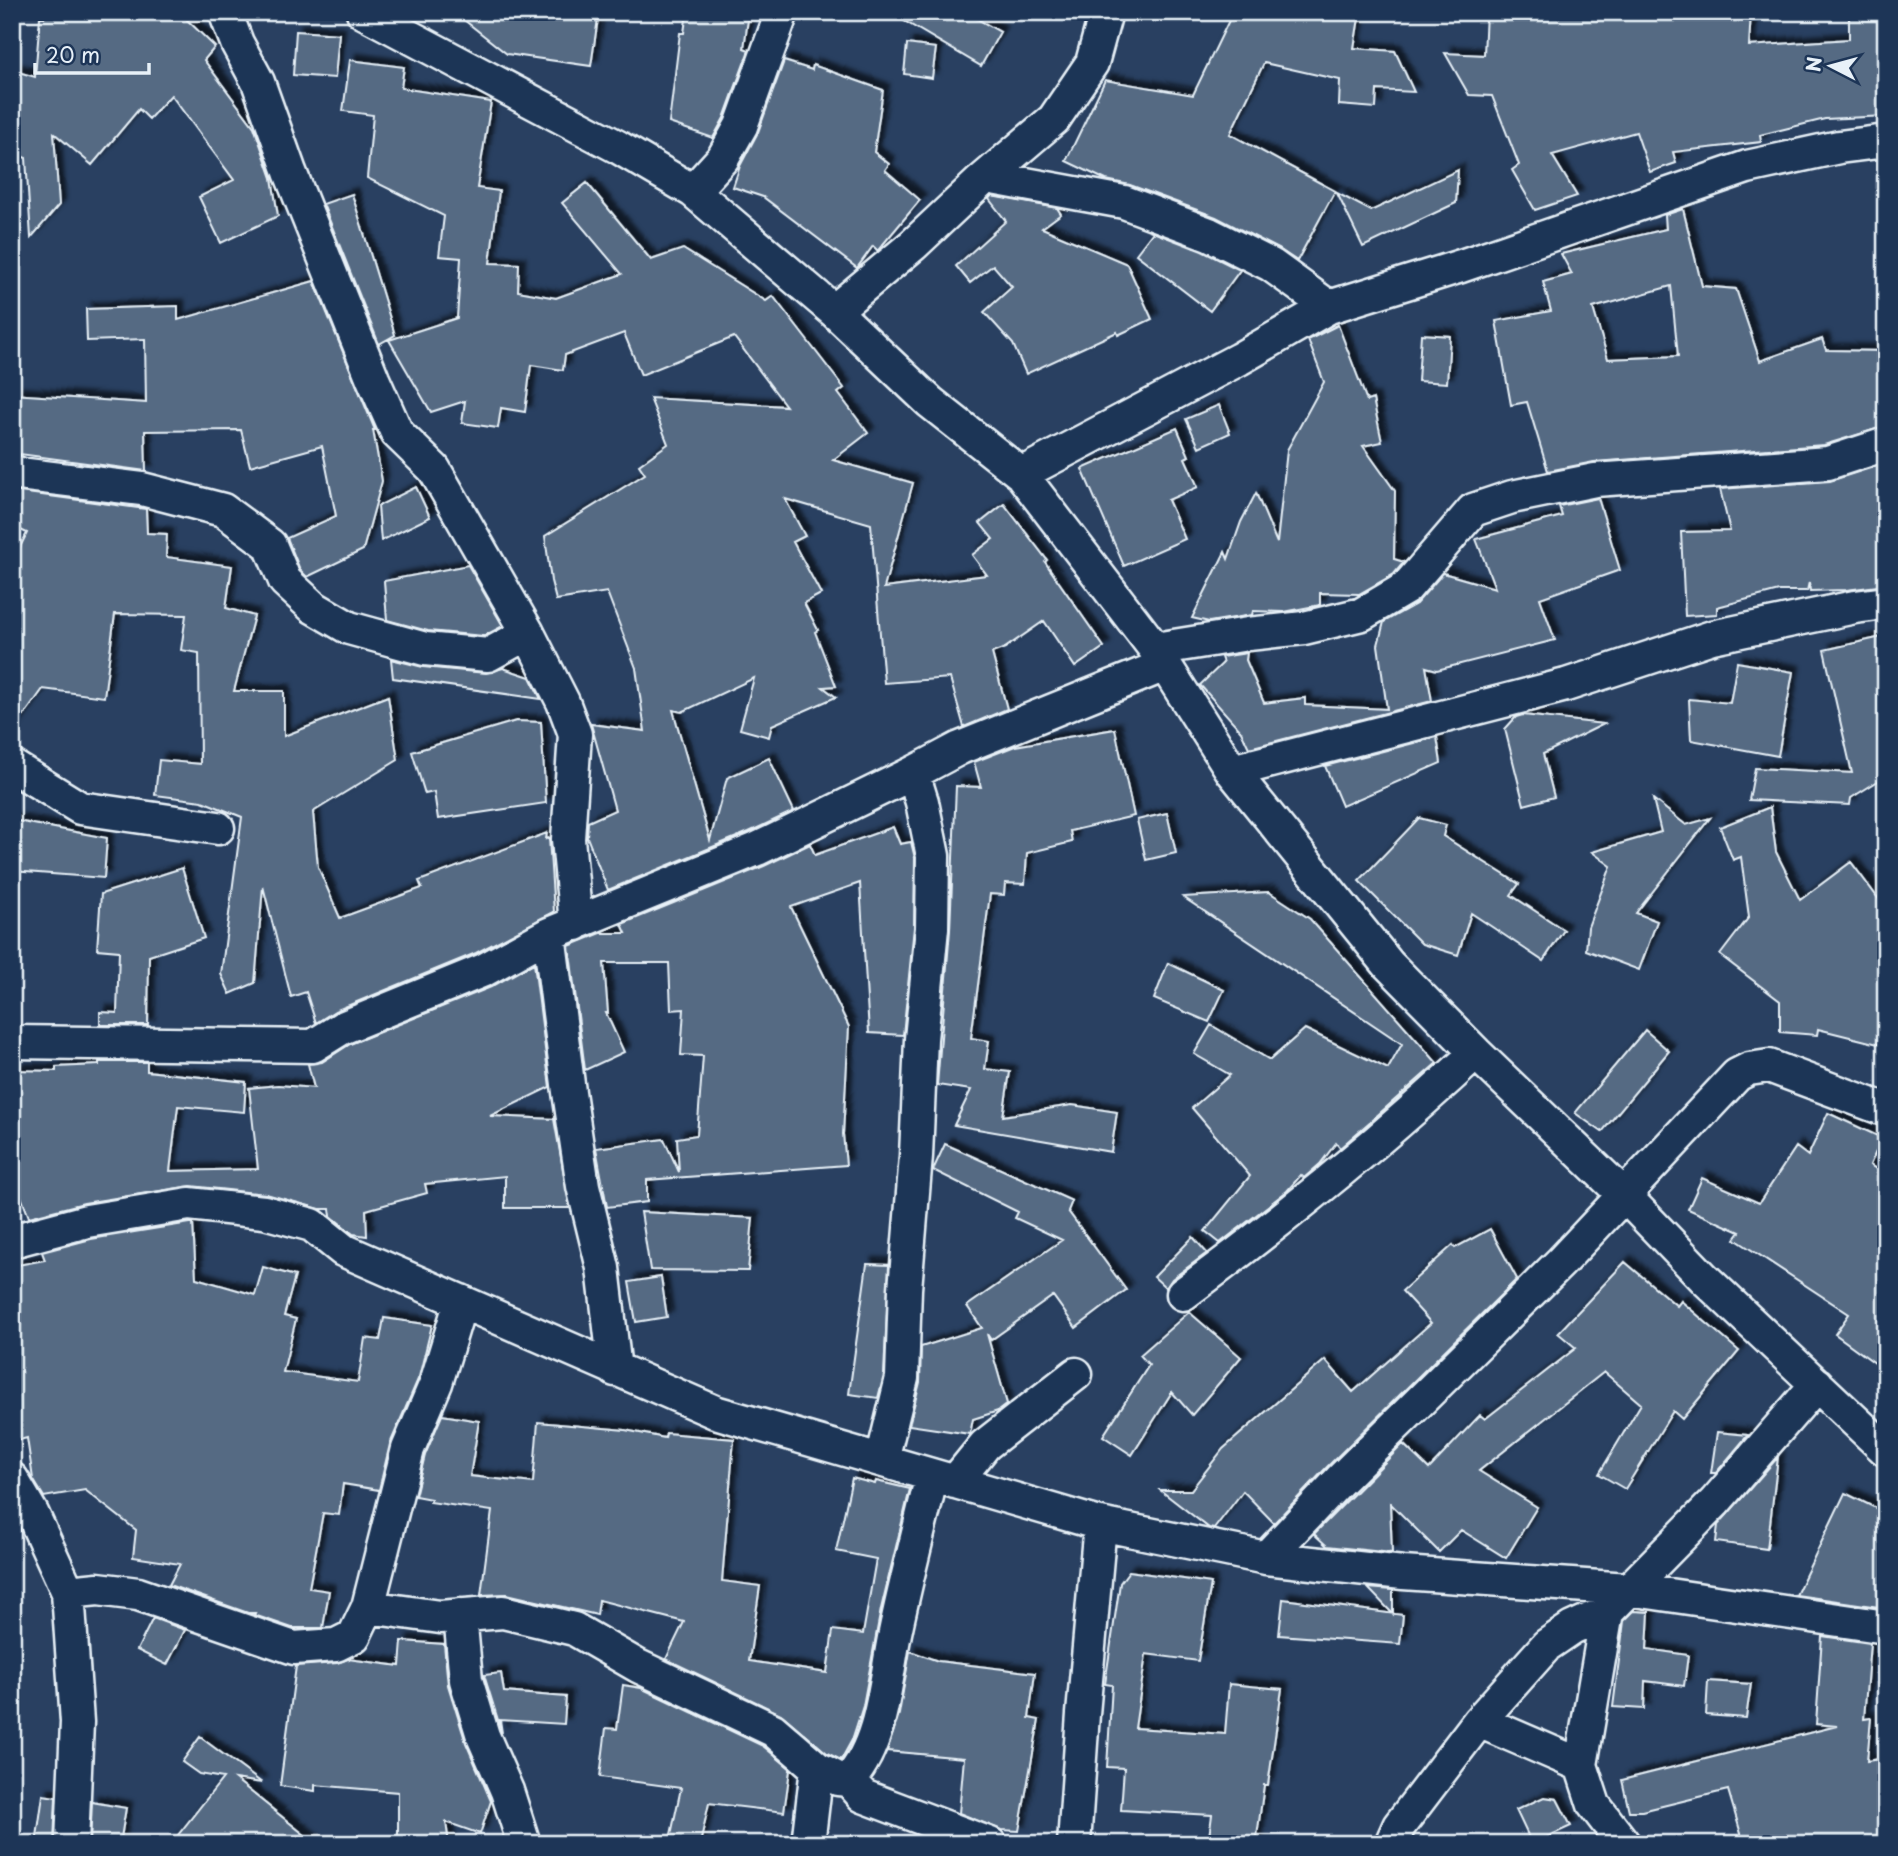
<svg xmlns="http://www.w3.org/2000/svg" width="1898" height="1856" viewBox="0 0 1898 1856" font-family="'Playpen Sans',sans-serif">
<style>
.building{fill:#556a83;stroke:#e8f1f8;stroke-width:2;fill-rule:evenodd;filter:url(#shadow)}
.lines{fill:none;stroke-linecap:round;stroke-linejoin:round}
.street-casing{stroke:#e8f1f8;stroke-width:37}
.street{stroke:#1d3557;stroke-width:32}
</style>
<defs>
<filter id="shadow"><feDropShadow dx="6" dy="-6" stdDeviation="2" flood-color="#0009"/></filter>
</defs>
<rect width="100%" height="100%" fill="#294061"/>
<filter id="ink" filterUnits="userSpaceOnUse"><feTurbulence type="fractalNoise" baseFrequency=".0143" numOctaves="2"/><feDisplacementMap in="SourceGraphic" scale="14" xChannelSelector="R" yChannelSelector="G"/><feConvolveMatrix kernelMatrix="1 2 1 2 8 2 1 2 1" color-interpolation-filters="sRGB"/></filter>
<g filter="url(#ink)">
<path class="building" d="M45 12H179L215 47 204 60 254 127 272 178 278 216 221 243 199 197 234 180 171 95 149 119 139 109 92 165 54 133 59 205 31 238 26 158 12 153V70L35 77 40 17H45Z
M454 12H599L591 66 507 54Z
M687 12H749L744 48 749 50 724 118 713 138 669 123 680 33H684Z
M889 12H965L1000 32 981 66Z
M1233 12H1360L1354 48 1395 51 1414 92 1377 90 1376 108 1339 105 1340 80 1264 63 1230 134 1335 191 1297 261 1279 249 1216 217 1130 185 1106 180 1066 161 1105 80 1193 95Z
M1486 12H1751L1749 46 1849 39V12H1886V116L1825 119 1760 135 1761 142 1673 152 1676 163 1650 172 1636 132 1552 155 1577 196 1535 210 1512 170 1519 165 1492 96 1469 95 1445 53 1484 55Z
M296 31 339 34 335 78 293 75Z
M907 44 936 48 932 78 904 74Z
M350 60 404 67 401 88 491 102 477 188 499 191 490 263 519 264 518 291 556 298 622 274 562 203 587 183 651 260 683 249 766 301 773 296 844 388 838 393 868 433 833 460 913 483 884 588 987 575 972 555 993 539 980 523 1004 504 1047 560 1045 562 1104 647 1075 667 1044 621 1005 648 992 653 1007 709 964 727 950 678 884 683 871 524 785 499 805 536 793 542 821 594 804 603 818 630 815 632 836 686 823 687 836 697 772 725 769 737 740 729 754 678 682 712 673 710 710 840 727 778 769 758 794 811 749 832 608 890 587 837 588 822 615 810 591 724 645 731 636 668 607 592 556 600 551 581 545 536 645 474 639 465 668 444 650 398 786 406 734 337 641 375 624 333 565 355 563 370 531 365 525 412 501 408 498 428 462 423 465 401 431 412 389 340 457 318 461 258 439 256 444 216 367 178 373 115 343 111Z
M784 61 812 70 813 65 883 90 874 152 889 164 885 170 920 200 879 249 878 251 873 246 857 268 763 197 733 187 740 166 758 132Z
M1458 170 1456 203 1363 247 1337 193 1371 211Z
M352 194 395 335 379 344 323 204Z
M991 196 1057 208 1061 214 1042 228 1127 264 1152 319 1118 335 1117 332 1026 374 1013 344 984 312 1012 287 993 265 970 283 956 266 1006 221 989 199Z
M1683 209 1702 286 1736 289 1760 361 1822 339 1826 350 1886 351V426L1824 445 1594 462 1548 471 1527 402 1511 405 1496 321 1551 311 1543 282 1572 274 1561 254 1666 229 1665 215ZM1671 286 1678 356 1608 359 1593 308Z
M1153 232 1202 251 1240 270 1210 311 1136 254Z
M314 281 375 430H373L382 481 363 550 307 577 300 570 287 538 336 516 322 446 250 466 241 430 145 431 146 471 12 453V394L146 403 145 339 87 341 86 309 178 306V320Z
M1338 325 1367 401 1373 399 1382 442 1363 446 1395 491 1394 559 1404 562 1394 574 1359 594 1320 593V605L1284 612 1253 611 1252 615 1209 622 1192 618 1225 552 1228 559 1241 522 1256 493 1277 543 1287 450 1324 382 1308 340Z
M1421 334 1450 336 1447 383 1418 381Z
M1219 405 1230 433 1199 447 1186 419Z
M1177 428 1189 456 1185 458 1198 487 1168 500 1185 539 1124 566 1082 469Z
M1886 463V585L1846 590 1810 591 1809 582 1807 591H1779L1717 607V614L1685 616 1681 532 1730 531 1720 489 1830 481Z
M416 487 430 517 381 541 378 506Z
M12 491 146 509 147 533 167 534 166 557 232 566 226 608 254 616 234 691H284V736L388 696 398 760 313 812 318 867 340 918 422 888 419 881 547 833 546 839 549 838 554 912 476 953 335 1011 316 1023 306 992 291 997 263 886 255 983 230 994 221 974 242 817 202 801 155 795 159 760 200 764 199 653 181 650 186 615 115 614 104 697 43 689 12 732V563L27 533 12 526Z
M1598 498 1620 570 1540 598 1555 640 1437 670 1426 667 1432 701 1249 748 1241 731 1200 685 1223 663 1221 657 1247 653 1246 660 1264 703 1305 698V705L1387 709 1378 645 1384 622 1416 604 1443 573 1495 588 1476 539 1562 516 1559 506Z
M468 565 503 626 484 636 428 631 387 620 384 581Z
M1886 636V776L1851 798 1850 805 1749 800 1755 768 1852 773 1824 650Z
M391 659 423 667 486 673 503 668 530 677 541 699 393 678Z
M1737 662 1793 672 1778 756 1691 740 1689 699 1730 703Z
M1523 715 1604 724 1543 754 1554 797 1524 805 1505 729 1516 717Z
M516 721 541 722 546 803 438 819 434 792 425 794 412 752Z
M1115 729 1134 816 1070 831 1072 842 1027 853 1025 884 1005 883 1004 895 990 894 971 1038 989 1041 985 1069 1010 1072 1003 1116 1072 1105 1117 1112 1111 1152 954 1125 971 1090 937 1085 950 930 956 786 981 787 974 762 1015 746Z
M1437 737 1441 763 1342 806 1325 766Z
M1653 799 1686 825 1710 818 1636 913 1657 921 1639 970 1586 950 1588 927 1611 866 1592 852 1661 832Z
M1770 807 1776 852 1800 900 1851 862 1886 909V1046L1818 1029 1817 1035 1780 1032V1001L1720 955 1749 917 1741 857 1733 860 1720 827Z
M1167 813 1176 853 1146 860 1137 820Z
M1419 818 1446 825 1443 836 1519 884 1511 895 1564 930 1543 961 1471 913 1458 955 1422 944 1359 881Z
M12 820 107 838 104 878 12 871Z
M893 827 900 844 911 842 915 858 914 927 903 1035 869 1033 860 883 791 907 849 1027 843 1134 846 1165 647 1180V1202L607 1207 596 1148 664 1139 679 1172 677 1138 697 1135 703 1056 681 1055 684 1009 671 1010 669 963H604L608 1013H606L624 1052 585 1070 569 946 601 933H626L622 924 764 866 810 844 815 855Z
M182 868 204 938 149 956 148 1025H100V1012L117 1013 119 951 97 949 101 894Z
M1269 892 1310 919 1437 1063 1340 1148 1336 1143 1320 1164 1304 1178 1301 1175 1287 1191 1220 1243 1205 1231 1250 1176 1192 1108 1230 1075 1194 1054 1211 1025 1270 1060 1305 1029 1388 1069 1402 1044 1183 897Z
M534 963 550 1087 490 1116 554 1119 570 1208H505V1176L425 1184 427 1193 366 1210 367 1236 353 1234 331 1216 330 1209H320L266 1194 191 1186 84 1203 29 1217 12 1173V1070L56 1071V1067L99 1065V1062H147V1071L246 1082 244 1112 178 1106 170 1171 258 1169 249 1088 278 1085 314 1088 308 1064 322 1062 350 1044 491 987Z
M1168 963 1224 990 1209 1022 1154 999Z
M1645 1030 1669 1051 1602 1132 1575 1113Z
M1828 1113 1882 1138 1870 1165 1886 1175V1371L1835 1334 1849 1314 1735 1239 1740 1232 1688 1209 1702 1178 1759 1203 1796 1147 1808 1156Z
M945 1144 1072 1201 1068 1211 1126 1290 1076 1328 1053 1296 991 1340 987 1334 1007 1404 998 1411 973 1419 970 1434 909 1425 920 1382 921 1347 982 1328 967 1306 1062 1240 1015 1218 1018 1212 933 1170Z
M641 1212 753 1218 748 1271 650 1270Z
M190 1223H193L196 1278 255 1295 263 1267 295 1276 284 1316 296 1319 283 1372 358 1382 365 1338 380 1340 384 1318 432 1325 419 1377 390 1444 379 1490 343 1484 339 1515 323 1513 309 1588 329 1591 323 1628H292L254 1615 255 1613H248L169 1585 180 1564 133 1557 136 1530 85 1490 44 1497 33 1479 27 1438 12 1442V1266L45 1260 42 1252 91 1239Z
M1490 1229 1517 1279 1327 1467 1274 1523 1243 1491 1214 1529 1209 1528 1160 1490H1191L1223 1449 1325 1360 1353 1392 1431 1323 1402 1291 1453 1245 1455 1248Z
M1193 1237 1207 1253 1172 1279 1166 1288 1154 1277Z
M1625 1262 1677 1306 1681 1301 1739 1351 1682 1419 1673 1411 1625 1489 1599 1474 1641 1404 1604 1372 1479 1471 1537 1507 1506 1558 1461 1530 1439 1552 1390 1503 1392 1553 1327 1546 1314 1534 1403 1444 1429 1469 1480 1415 1485 1419 1576 1348 1558 1333Z
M867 1264 889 1265 884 1375 878 1398 849 1394Z
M661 1277 667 1317 636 1322 629 1282Z
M1189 1312 1241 1357 1192 1415 1172 1392 1132 1455 1103 1436 1149 1365 1140 1355Z
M442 1415 479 1421 470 1476 533 1483 538 1422 625 1430 665 1438 666 1433 734 1439 722 1581 760 1586 749 1661 827 1673 833 1630 863 1634 876 1559 836 1551 852 1478 875 1484 876 1481 910 1489 881 1609 863 1706 852 1740 841 1760 827 1753 781 1714 666 1659 684 1622 599 1600 597 1615 507 1594 481 1595 492 1511 430 1502 431 1499 415 1496 425 1455Z
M1717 1432 1748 1435 1716 1473H1711Z
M1778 1457 1767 1549 1716 1542 1718 1525Z
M1845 1493 1886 1513V1608L1796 1595Z
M1129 1571 1211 1583 1198 1661 1146 1654 1135 1728 1225 1734 1229 1684 1282 1689 1268 1785H1264L1256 1844H1208L1212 1815 1121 1810 1124 1768 1107 1767 1112 1685 1105 1684 1120 1583Z
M1368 1588 1393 1590V1614Z
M1283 1599 1403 1615 1400 1644 1279 1635Z
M1634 1611 1649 1612 1647 1649 1688 1655 1684 1686 1645 1681 1644 1709 1613 1707 1624 1621Z
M153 1618 185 1630 167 1665 137 1650Z
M1822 1636 1870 1643 1864 1719 1871 1718 1867 1761 1886 1758V1841L1858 1840V1844H1744L1728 1790 1642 1811H1629L1622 1780 1837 1726 1816 1724Z
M402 1641 444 1644 448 1685 466 1743 491 1801 480 1834 446 1822 449 1844H398V1792L315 1785V1791L280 1786 296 1666 337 1663 348 1659 400 1666Z
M910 1651 938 1661 1035 1673 1029 1718 1039 1720 1019 1831 1001 1830 959 1813 964 1758 887 1751 899 1714Z
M501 1673 504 1692 566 1697 564 1724 500 1720 502 1733 484 1675Z
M1708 1681 1751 1684 1746 1718 1706 1715Z
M623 1685 641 1688 763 1746 792 1770H790L784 1812 709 1803 700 1844H669L681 1788 600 1777 606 1728 617 1729Z
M200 1737 262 1783 235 1779 316 1844H171L223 1778 199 1774 182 1762Z
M43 1795 56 1797 54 1844H36Z
M1544 1797 1557 1799 1571 1826 1532 1844 1516 1810Z
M92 1802 126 1808 120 1844H90Z"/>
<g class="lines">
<g class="street-casing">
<path id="street" d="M225 12 237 43 258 82 290 172 373 379 397 433 434 469 528 633 563 702 575 734 568 839 576 924
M363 12 618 147 693 191 834 311 930 402 1021 474 1155 649 1232 771 1389 965 1476 1053 1624 1195 1705 1279 1886 1450
M987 177 1124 202 1209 234 1271 265 1329 307
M693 191 723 158 741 126 782 12
M834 311 913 245 980 182 1054 119 1092 63 1106 12
M12 471 19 474 142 489 223 510 270 545 285 581 313 607 349 628 425 649 488 655 528 633
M1021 474 1239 359 1329 307 1461 266 1747 167 1839 147 1886 141
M1155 649 1248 634 1304 628 1362 614 1406 588 1473 510 1512 497 1595 480 1828 463 1886 444
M12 766 80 808 218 828
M1232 771 1566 685 1712 637 1855 607 1886 603
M12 1042 313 1046 342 1028 484 970 549 934
M12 1241 87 1221 189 1204 264 1212 312 1225 343 1250 715 1412 1100 1524 1266 1558 1403 1573 1628 1589 1886 1627
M1183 1294C1285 1219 1383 1139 1476 1053
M615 1370 603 1268 583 1186 569 1092 549 934 757 849 913 773
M882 1460 902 1378 905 1289 916 1156 921 1039 932 928 933 856 922 802 913 773 960 748 1165 665
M12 1479 32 1513 68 1592 77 1722 72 1844
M955 1482 985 1445 1076 1374
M1266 1558 1340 1480 1561 1262 1737 1075 1749 1069 1769 1066 1886 1110
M68 1592 98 1589 138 1594 294 1648 336 1645 354 1636 368 1607 408 1449 436 1383 461 1301
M368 1607 440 1617 503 1612 574 1629 638 1666 773 1730 817 1768 838 1779 849 1780 863 1796 990 1844
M1607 1612 1581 1765 1594 1805 1624 1844
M460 1615 466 1680 483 1736 507 1791 524 1844
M1479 1721 1581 1765
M849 1780C883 1742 885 1681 895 1633 906 1580 920 1527 932 1475
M808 1844 817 1768
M1074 1844 1083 1714 1100 1524
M1391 1844 1399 1826 1479 1721 1547 1645 1572 1628 1607 1612 1715 1502 1817 1384"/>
</g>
<use href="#street" class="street"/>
</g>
</g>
<rect width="1898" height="1856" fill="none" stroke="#1d3557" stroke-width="42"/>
<rect x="21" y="21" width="1856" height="1814" fill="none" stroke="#e8f1f8" stroke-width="2.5" filter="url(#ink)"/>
<g transform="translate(1831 66) rotate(276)" stroke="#1d3557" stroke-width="5" paint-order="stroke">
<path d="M0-5L12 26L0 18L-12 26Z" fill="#e8f1f8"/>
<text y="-10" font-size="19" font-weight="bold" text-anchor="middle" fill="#e8f1f8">N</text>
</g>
<path d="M35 63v10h114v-10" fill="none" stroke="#e8f1f8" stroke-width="3.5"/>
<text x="46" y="63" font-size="21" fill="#e8f1f8" stroke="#1d3557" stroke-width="5" paint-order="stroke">20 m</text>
</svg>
